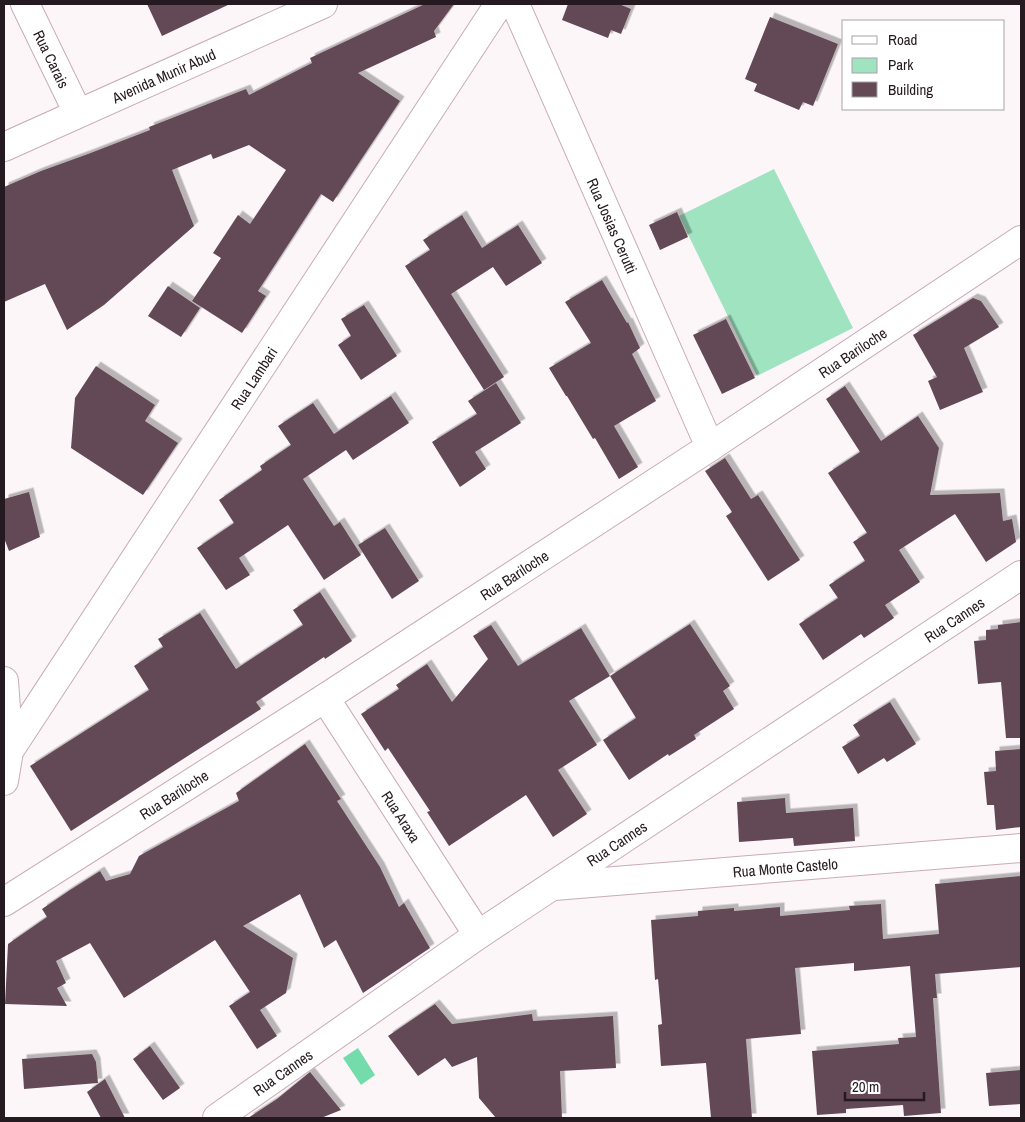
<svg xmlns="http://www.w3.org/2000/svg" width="1025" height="1122" viewBox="0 0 1025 1122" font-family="'Archivo Narrow',sans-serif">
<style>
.green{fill:#a0e3c1}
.water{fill:#74dcab}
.building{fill:#634a54;filter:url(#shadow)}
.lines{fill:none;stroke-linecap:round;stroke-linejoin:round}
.minor-casing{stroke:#c9acb7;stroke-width:30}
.tertiary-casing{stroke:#c9acb7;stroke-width:30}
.secondary-casing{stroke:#c9acb7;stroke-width:30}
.minor{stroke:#fff;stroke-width:28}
.tertiary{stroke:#fff;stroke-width:28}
.secondary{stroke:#fff;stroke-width:28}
.labels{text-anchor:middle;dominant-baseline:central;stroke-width:5;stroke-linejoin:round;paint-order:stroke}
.street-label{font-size:15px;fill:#251a1f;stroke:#fff}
</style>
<defs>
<filter id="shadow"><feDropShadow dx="4.5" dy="-4.5" stdDeviation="0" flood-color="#0004"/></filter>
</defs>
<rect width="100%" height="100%" fill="#fcf6f8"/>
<path class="green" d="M774 169 853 328 757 376 679 216Z"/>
<path class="water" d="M358 1048 375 1075 361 1085 343 1058Z"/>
<path class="building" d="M147 4H230L162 36Z
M425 4H454L434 31 436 37 358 73 400 101 333 202 321 194 258 291 266 296 242 333 192 301 221 258 213 253 238 215 250 224 286 170 249 145 213 159 211 154 172 170 194 226 104 305 67 330 45 284 4 302V187L41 171 88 154 150 130 149 127 246 89 249 95 312 63 310 58Z
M568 4H619L631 9 621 34 611 30 608 38 562 20Z
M770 17 838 44 813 106 803 102 799 110 754 91 757 84 745 79Z
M677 212 688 237 660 250 649 225Z
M462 215 482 248 518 225 542 263 506 286 493 267 451 294 504 377 484 390 405 266 430 250 423 240Z
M602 280 627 323 628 322 640 348 632 354 656 401 614 426 638 467 619 479 595 438 593 439 567 396H566L549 368 591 343 565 302Z
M168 286 200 308 181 337 148 316Z
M973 298 981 301 999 327 964 348 983 392 940 410 928 381 937 377 913 335Z
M364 305 397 356 361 380 338 345 351 336 341 319Z
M726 319 755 378 722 394 693 335Z
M96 366 155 405 145 421 178 443 143 495 71 448 75 398Z
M496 383 521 423 475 452 486 469 460 487 432 442 477 414 468 401Z
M845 386 881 441 918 416 939 448 930 495 1000 493 1003 521 1012 519 1016 542 986 562 955 514 899 550 920 582 885 605 894 618 864 638 861 634 823 660 799 624 838 598 829 585 865 561 853 542 867 533 828 473 860 452 826 399Z
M391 396 409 423 353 460 346 450 303 479 334 526 340 522 361 555 324 580 288 525 239 558 250 575 226 590 197 548 234 523 219 500 262 470 260 466 291 445 278 426 313 403 334 434Z
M725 458 751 499 758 495 800 560 768 581 726 516 732 512 705 471Z
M29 492 40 537 9 551 4 538V499Z
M385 528 419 581 392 599 358 545Z
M320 592 352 641 325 659 324 657 256 702 261 709 71 831 30 766 149 690 134 666 163 647 158 639 200 613 236 669 303 625 293 610Z
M1021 622V738H1006L1001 682 978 684 974 641 986 640V630L998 629V625Z
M690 624 730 686 723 691 734 709 694 735 696 739 669 756 668 754 629 780 603 740 636 718 610 676Z
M491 625 518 666 581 628 610 676 569 701 597 745 558 770 587 814 553 837 526 795 449 846 427 812 430 811 388 748 385 751 361 714 399 689 396 685 427 664 452 702 488 659 473 636Z
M890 702 916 744 887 762 884 758 858 774 842 747 860 736 853 725Z
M305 744 341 799 337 801 380 867 399 907 404 903 430 948 363 993 336 940 324 948 300 894 243 926 293 958 286 993 260 1010 277 1036 257 1049 229 1006 250 992 215 940 124 998 90 943 56 961 66 983 57 988 67 1006 5 1004 8 944 47 917 42 909 70 890 100 871 106 881 130 874 139 856 239 801 236 793Z
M1021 749V827L996 830 994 805H987L984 772 996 771 995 751Z
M785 798 786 813 853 808 855 841 794 846 793 838 739 842 737 802Z
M1021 876V967L935 974 937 998H933L941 1113 904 1116 903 1105 846 1109V1113L817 1115 812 1051 899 1044 898 1038 916 1037 910 966 854 971V963L795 968 801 1034 746 1039 752 1118H711L706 1063 661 1066 658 1025 662 1024 658 979 655 980 651 920 698 916V911L734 908V911L780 907V916L850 910 849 906 881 904 883 939 939 934 935 884Z
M435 1004 452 1024 532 1014 533 1021 613 1016 616 1068 560 1071 562 1118H496L479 1098 477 1057 452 1067 445 1058 418 1076 388 1036Z
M150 1046 180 1088 163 1100 133 1059Z
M92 1054 96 1062 98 1083 24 1089 22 1059Z
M1021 1070V1104L989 1106 986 1073Z
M310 1072 341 1110 321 1118H248L277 1099Z
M105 1079 125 1118H101L87 1092Z"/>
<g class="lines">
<g class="minor-casing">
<g id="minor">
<path id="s1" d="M25 4 78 113"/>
<path id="s2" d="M515 4 710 447"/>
<path id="s3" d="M325 698 478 935"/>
<path id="s4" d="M554 886 1021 848"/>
<path id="s5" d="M4 902 325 698 710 447 1021 240"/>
<path id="s6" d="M217 1118 478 935 1021 575"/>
</g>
</g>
<g class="tertiary-casing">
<g id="tertiary">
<path id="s7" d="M4 147 323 4"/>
<path id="s8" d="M9 751 499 4"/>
</g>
</g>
<g class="secondary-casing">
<path id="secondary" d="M4 681 9 751 4 781"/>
</g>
<use href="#minor" class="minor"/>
<use href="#tertiary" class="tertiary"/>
<use href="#secondary" class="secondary"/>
</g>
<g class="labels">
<g class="street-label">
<text stroke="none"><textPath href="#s1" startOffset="61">Rua Carais</textPath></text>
<text stroke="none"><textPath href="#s7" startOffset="175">Avenida Munir Abud</textPath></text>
<text stroke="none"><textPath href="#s2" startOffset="242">Rua Josias Cerutti</textPath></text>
<text stroke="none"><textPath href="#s5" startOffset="1011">Rua Bariloche</textPath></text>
<text stroke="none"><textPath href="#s8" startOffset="446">Rua Lambari</textPath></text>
<text stroke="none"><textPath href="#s5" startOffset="606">Rua Bariloche</textPath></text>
<text stroke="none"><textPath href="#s6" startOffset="890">Rua Cannes</textPath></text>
<text stroke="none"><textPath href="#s5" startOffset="201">Rua Bariloche</textPath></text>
<text stroke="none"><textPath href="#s3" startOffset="141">Rua Araxa</textPath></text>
<text stroke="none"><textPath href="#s6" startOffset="485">Rua Cannes</textPath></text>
<text stroke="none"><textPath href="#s4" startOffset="232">Rua Monte Castelo</textPath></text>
<text stroke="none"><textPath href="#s6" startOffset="80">Rua Cannes</textPath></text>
</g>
</g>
<rect width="1025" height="1122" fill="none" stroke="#251a1f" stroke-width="10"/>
<rect x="842" y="20" width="162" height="90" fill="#ffffff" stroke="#a8a3a5"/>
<rect x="852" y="36" width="25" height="8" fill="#ffffff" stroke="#a8a3a5"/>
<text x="888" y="45" font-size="15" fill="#251a1f">Road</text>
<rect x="852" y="58" width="25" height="15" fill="#a0e3c1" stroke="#a8a3a5"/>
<text x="888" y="70" font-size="15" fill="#251a1f">Park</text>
<rect x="852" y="82" width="25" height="15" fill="#634a54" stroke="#a8a3a5"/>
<text x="888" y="95" font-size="15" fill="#251a1f">Building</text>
<path d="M845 1092v8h79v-8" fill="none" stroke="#251a1f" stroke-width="2.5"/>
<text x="852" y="1092" font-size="15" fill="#251a1f" stroke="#ffffff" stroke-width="4" paint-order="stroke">20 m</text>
</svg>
